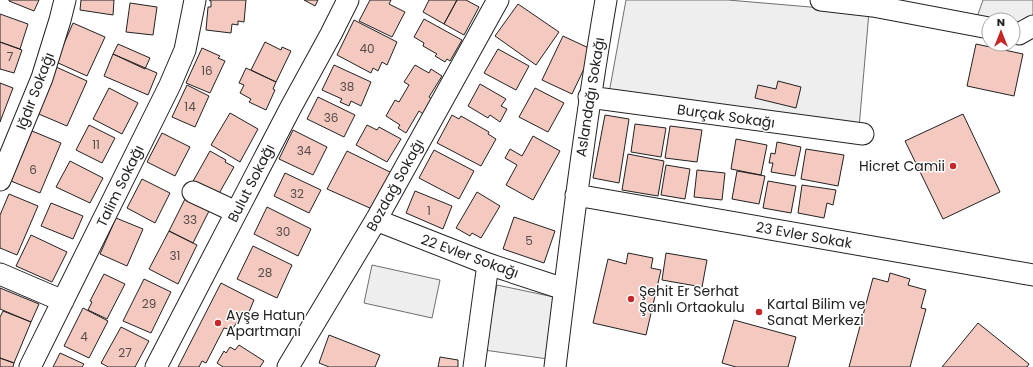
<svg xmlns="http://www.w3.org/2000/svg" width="1033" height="367" viewBox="0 0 1033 367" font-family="Poppins,sans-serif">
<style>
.green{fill:#eee;stroke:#6f6f6f}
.building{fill:#f3c9c0;stroke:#222}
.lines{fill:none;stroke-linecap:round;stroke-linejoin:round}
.minor-casing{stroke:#222;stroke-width:23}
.minor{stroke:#fff;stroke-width:21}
.poi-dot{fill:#c62828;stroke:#fff;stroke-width:1.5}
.labels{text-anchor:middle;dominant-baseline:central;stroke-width:3;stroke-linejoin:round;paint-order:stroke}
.number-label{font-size:12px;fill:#564c4a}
.street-label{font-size:14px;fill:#222;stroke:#fff}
.poi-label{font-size:14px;fill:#222;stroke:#fff;text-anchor:start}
</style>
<rect width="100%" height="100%" fill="#fff"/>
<path class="green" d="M626 0H728L869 12 859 128 609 93Z
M983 0H1033V20L1013 22V20H992L977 17Z
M372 265 440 280 432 318 364 303Z
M497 285 554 297 548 359 484 350Z"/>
<path class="building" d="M9 0H39L34 11 9 1Z
M81 0H114L113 15 80 10Z
M209 0H246L244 22 238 21V25L232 24 231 33 206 30 208 7H211V1Z
M304 0H318L315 6Z
M370 0H391L389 4 405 12 392 37 359 21Z
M429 0H457L444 24 423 12Z
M457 0H466L479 7 464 35 444 24Z
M130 3 157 7 153 35 126 32Z
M518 4 559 32 536 65 495 36Z
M0 14 28 24 20 49 0 42Z
M424 19 462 40 450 61 447 59 445 62 435 56 437 54 423 46 424 43 414 37Z
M354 20 397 42 387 65 382 62 378 71 373 68 371 73 337 55Z
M73 23 105 37 87 76 56 62Z
M563 36 593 50 572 94 542 80Z
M0 42 22 50 14 73 0 69Z
M265 42 281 50 282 47 291 51 276 82 251 70Z
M118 44 150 58 145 69 113 54Z
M976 44 1023 54 1014 96 967 86Z
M202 48 220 56 218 58 225 61 210 93 186 83Z
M498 49 529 66 516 90 484 73Z
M113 54 157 73 148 95 104 76Z
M334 65 371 82 361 106 351 101 349 106 340 102 342 99 322 90Z
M415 65 429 73 431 69 442 76 429 97 432 99 423 114 419 111 406 133 398 128 400 125 386 116 395 100 399 102 409 85 404 82Z
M54 66 87 81 67 126 34 112Z
M246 68 276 82 273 89 275 90 266 110 249 102 251 99 240 93 244 85 239 83Z
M778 81 801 87 796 108 755 98 758 85 776 89Z
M0 83 13 88 0 122Z
M480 84 506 99 501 106 507 109 500 122 490 115 488 118 468 106Z
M187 85 209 96 195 127 172 117Z
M109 88 138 103 122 134 93 119Z
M535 88 564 103 548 132 519 117Z
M318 97 355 115 344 137 307 119Z
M230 113 258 129 240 162 211 145Z
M963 114 1000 192 943 219 905 141Z
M452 115 459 119 461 116 489 132 488 134 496 139 481 166 437 143Z
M605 115 629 119 619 183 593 178Z
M635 124 666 128 661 157 631 152Z
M89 125 115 138 102 163 76 150Z
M367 125 377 130 379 127 401 139 387 162 356 145Z
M670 126 702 130 697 162 665 158Z
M293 130 327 147 313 175 279 159Z
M32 131 61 143 40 193 11 181Z
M162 133 190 147 175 176 147 162Z
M533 136 560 151 533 200 506 185 517 165 505 158 510 149 522 156Z
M736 139 767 145 761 175 731 169Z
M777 142 801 147 795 176 771 172 773 163H769L771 153 775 154Z
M806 149 844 155 838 186 801 179Z
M434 150 474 171 459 199 419 178Z
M210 151 226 160 225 162 234 167 217 197 192 183Z
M347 151 392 173 372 209 327 189Z
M628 154 664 161 658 196 622 190Z
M70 161 103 178 90 203 56 187Z
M666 165 690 169 685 199 661 195Z
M697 170 725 173 722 200 694 197Z
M737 171 765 176 759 204 732 199Z
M285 173 321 190 309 213 274 196Z
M142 179 170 193 155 223 127 208Z
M768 181 796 186 791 213 763 208Z
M802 185 836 190 833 205 827 203 824 218 798 213Z
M415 191 452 206 443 229 406 213Z
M477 192 500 206 481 238 472 233 470 236 456 228Z
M9 194 38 206 17 255 0 248V215Z
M187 195 211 207 193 243 169 231Z
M51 203 83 216 73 239 41 226Z
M267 207 311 229 298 256 254 234Z
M514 217 555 231 544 263 503 249Z
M116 218 143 229 127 266 100 254Z
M169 231 197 245 178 284 149 269Z
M31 235 67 252 52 282 16 266Z
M253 246 292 265 277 298 237 279Z
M628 253 653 258 651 268 661 270 646 335 593 323 608 259 626 264Z
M666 253 707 260 702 287 662 280Z
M890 273 910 279 908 285 926 290 921 308 926 309 910 367H849L873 278 888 282Z
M104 274 125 284 107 319 88 310 92 302 90 301Z
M144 279 171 292 151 333 123 321Z
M221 283 254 300 246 319 240 317 232 330 224 328 206 363 202 361 199 367H178Z
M0 288 39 304 31 322 0 309Z
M83 308 108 321 89 358 64 346Z
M3 311 31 322 14 363 0 358V317Z
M734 320 796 337 788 367H736L722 363Z
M978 323 1029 364 1027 367H942Z
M121 327 149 341 135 367H108L101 363Z
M329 335 380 355 375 367H329L319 363Z
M239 345 264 361 260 367H223L217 363 224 351 226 353 230 347 235 350Z
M60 353 84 364 82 367H53Z
M440 357 458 360V367H438Z
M0 358 14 363 13 367H0Z"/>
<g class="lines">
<g class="minor-casing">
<path id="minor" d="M821 0 873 6 989 28
M1013 33 1019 34 1033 26
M589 97 863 134
M0 180 42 78 60 20 65 0
M193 192 236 212
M576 195 1033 275
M376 220 488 264 564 289
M0 274 63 301
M30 367 170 85 185 50 195 0
M156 367 291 107 331 34 348 0
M288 367 376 220 498 0
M474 367 488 264
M555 367C570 244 585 122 606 0"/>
</g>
<use href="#minor" class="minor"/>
</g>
<g class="poi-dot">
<circle cx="953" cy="166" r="4"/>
<circle cx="631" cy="299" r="4"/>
<circle cx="759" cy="312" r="4"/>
<circle cx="218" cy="323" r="4"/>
</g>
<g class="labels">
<g class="number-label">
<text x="367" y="48">40</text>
<text x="10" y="56">7</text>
<text x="207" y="70">16</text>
<text x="347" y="86">38</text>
<text x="190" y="106">14</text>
<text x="331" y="117">36</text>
<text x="96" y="144">11</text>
<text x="304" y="150">34</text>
<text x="33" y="169">6</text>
<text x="297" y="193">32</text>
<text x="429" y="210">1</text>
<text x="190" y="219">33</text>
<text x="283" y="231">30</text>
<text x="529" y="240">5</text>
<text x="175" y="255">31</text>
<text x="265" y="272">28</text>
<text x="149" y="303">29</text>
<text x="84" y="336">4</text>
<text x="125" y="352">27</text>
</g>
<g class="street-label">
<text transform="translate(35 91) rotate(-69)">Iğdır Sokağı</text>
<text transform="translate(590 97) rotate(-81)">Aslandağı Sokağı</text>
<text transform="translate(726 116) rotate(8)">Burçak Sokağı</text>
<text transform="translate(251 183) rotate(-63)">Bulut Sokağı</text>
<text transform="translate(395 185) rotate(-61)">Bozdağ Sokağı</text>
<text transform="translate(120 186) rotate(-64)">Talim Sokağı</text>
<text transform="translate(804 235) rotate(10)">23 Evler Sokak</text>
<text transform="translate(470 256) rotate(20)">22 Evler Sokağı</text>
</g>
<g class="poi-label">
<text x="945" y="166" text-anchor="end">Hicret Camii</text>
<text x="639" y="291">Şehit Er Serhat<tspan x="639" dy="16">Şanlı Ortaokulu</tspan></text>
<text x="767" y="304">Kartal Bilim ve<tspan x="767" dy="16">Sanat Merkezi</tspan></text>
<text x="226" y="315">Ayşe Hatun<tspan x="226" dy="16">Apartmanı</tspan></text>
</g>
</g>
<g transform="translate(1001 32)"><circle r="19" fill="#ffffff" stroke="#a7a7a7"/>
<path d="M0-3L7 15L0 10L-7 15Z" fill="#c62828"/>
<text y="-6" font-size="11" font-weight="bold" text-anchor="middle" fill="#222222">N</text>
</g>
</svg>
